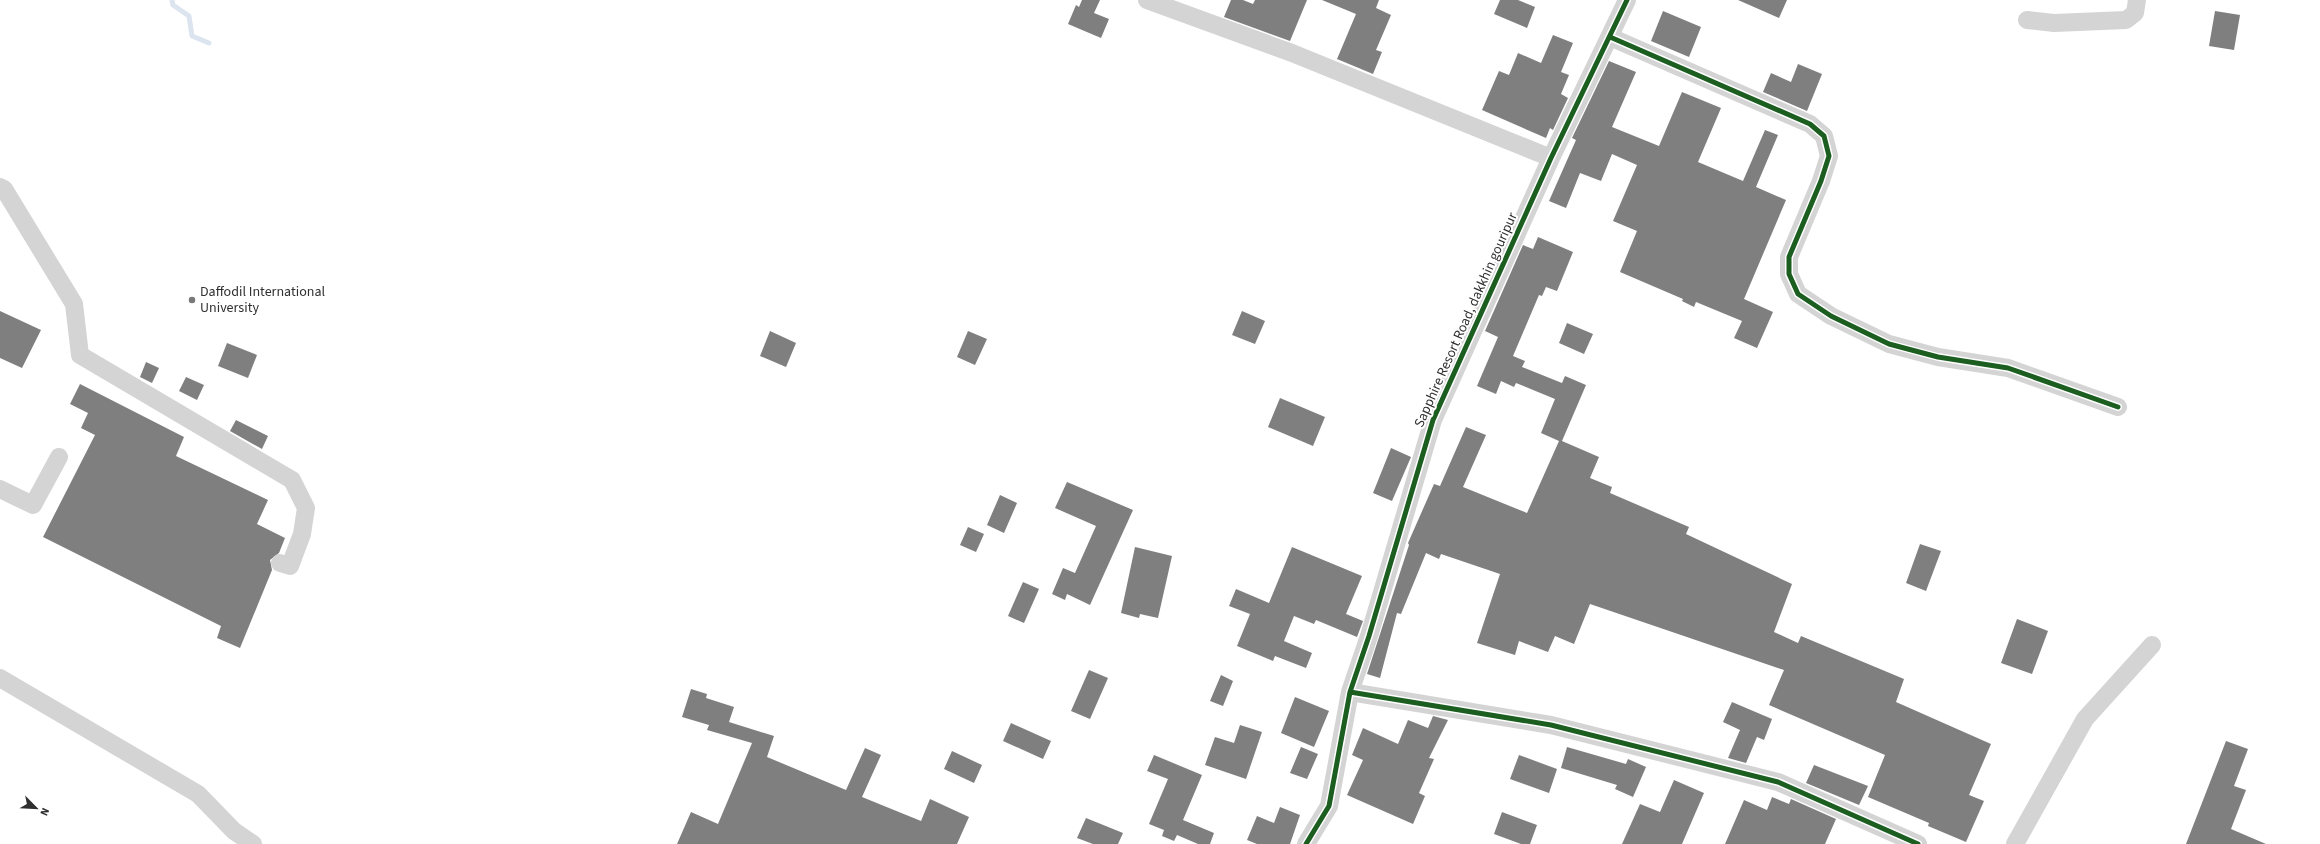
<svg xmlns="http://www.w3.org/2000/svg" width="2320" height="844" viewBox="0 0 2320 844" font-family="'Source Sans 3',sans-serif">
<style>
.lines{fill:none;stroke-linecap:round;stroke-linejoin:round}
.stream{stroke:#dce4f0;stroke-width:5}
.building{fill:#7f7f7f}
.minor{stroke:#d4d4d4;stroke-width:18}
.cycleway-casing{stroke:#fff;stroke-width:8}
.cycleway{stroke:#1b5e20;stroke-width:5}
.poi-dot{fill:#787878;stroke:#fff;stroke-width:1.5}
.labels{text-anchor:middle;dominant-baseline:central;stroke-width:4;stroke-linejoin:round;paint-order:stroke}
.poi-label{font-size:14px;fill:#2f2f2f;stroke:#fff;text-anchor:start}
.street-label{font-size:14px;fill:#2f2f2f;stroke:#fff}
</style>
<rect width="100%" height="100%" fill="#fff"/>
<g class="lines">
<path class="stream" d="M172 0 173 5 189 16 192 36 209 43"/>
</g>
<path class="building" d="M1082 0H1100L1094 13 1109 19 1101 38 1068 24 1076 5 1079 7Z
M1231 0H1243L1253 4 1255 0H1307L1290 41 1224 17Z
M1322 0H1379L1376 8 1391 15 1376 50 1382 52 1373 74 1337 59 1356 14Z
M1500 0H1518L1535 7 1527 28 1494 14Z
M1738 0H1787L1779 18Z
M1663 11 1701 27 1689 57 1651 41Z
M2215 11 2240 15 2234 50 2209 46Z
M1553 35 1573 43 1561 72 1569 75 1561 94 1568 98 1553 130 1550 128 1546 138 1482 110 1499 71 1509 75 1518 53 1541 63Z
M1609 61 1636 72 1612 127 1659 146 1682 92 1721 108 1698 162 1743 181 1765 130 1778 135 1756 187 1786 200 1744 299 1773 312 1757 348 1734 338 1742 321 1696 302 1694 307 1682 301 1683 299 1620 272 1637 231 1613 221 1637 165 1612 154 1601 181 1580 173 1566 208 1549 201 1576 140 1572 138Z
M1798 64 1822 74 1807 111 1763 92 1771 73 1791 82Z
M1538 237 1573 252 1557 291 1546 287 1542 296 1539 295 1513 356 1525 361 1522 367 1562 383 1565 376 1586 385 1562 441 1599 457 1590 478 1612 487 1610 493 1689 527 1686 534 1792 584 1774 632 1798 643 1801 636 1904 679 1896 702 1991 744 1969 795 1984 801 1966 842 1928 826 1929 823 1868 797 1885 755 1769 705 1784 670 1590 604 1574 644 1555 636 1548 652 1519 641 1515 655 1477 643 1500 574 1441 554 1439 559 1426 553 1401 614 1397 613 1380 678 1367 674 1409 545 1408 543 1434 484 1440 486 1466 427 1486 435 1463 487 1527 513 1559 441 1541 433 1555 399 1516 383 1514 387 1501 381 1496 394 1477 386 1498 337 1485 331 1523 245 1533 249Z
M0 311 41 330 22 368 0 358Z
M1242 311 1265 321 1255 344 1232 335Z
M1567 323 1593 334 1584 354 1559 343Z
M770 331 796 343 786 367 760 356Z
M968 331 987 339 975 365 957 357Z
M227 343 257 355 248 378 218 366Z
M146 362 159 368 152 383 140 377Z
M186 377 204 385 197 400 179 391Z
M80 384 184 437 176 456 268 500 257 524 285 538 279 553 270 560 272 570 240 648 217 638 221 626 43 537 95 435 81 428 88 413 70 404Z
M1280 398 1325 417 1313 446 1268 427Z
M236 420 268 436 262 449 230 431Z
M1391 448 1411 457 1392 501 1373 493Z
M1067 482 1133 510 1090 605 1067 594 1065 600 1052 594 1063 568 1075 573 1096 526 1055 508Z
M1000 495 1017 503 1004 533 987 525Z
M968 527 984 534 976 552 960 545Z
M1920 544 1941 551 1926 591 1906 583Z
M1135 547 1172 556 1158 618 1140 614 1139 618 1121 613Z
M1292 547 1362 576 1346 614 1363 621 1357 637 1316 620 1314 624 1294 616 1284 641 1312 653 1306 668 1275 656 1273 661 1237 646 1250 614 1229 606 1236 589 1269 603Z
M1023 582 1039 589 1024 623 1008 616Z
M2017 619 2048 631 2032 674 2001 663Z
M1089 670 1108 678 1090 719 1071 711Z
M1221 675 1233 681 1223 706 1210 701Z
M691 689 707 694 706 698 734 707 729 722 774 736 767 757 846 790 865 748 881 755 862 797 921 821 930 799 969 817 957 844H677L691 812 718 824 752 743 707 730 709 725 682 717Z
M1295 697 1329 711 1314 747 1281 733Z
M1732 702 1772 719 1764 740 1757 737 1746 763 1728 758 1740 730 1723 722Z
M1433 716 1448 720 1429 758 1434 759 1419 793 1425 796 1413 824 1347 795 1363 760 1352 755 1363 728 1398 744 1408 720 1428 728Z
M1011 723 1051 741 1043 759 1003 741Z
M1240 725 1262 732 1246 779 1205 765 1215 737 1234 743Z
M2226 741 2248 749 2234 786 2246 790 2231 829 2266 844H2186Z
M1301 747 1318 754 1307 779 1290 773Z
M1567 747 1626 764 1628 759 1646 767 1633 797 1615 789 1617 785 1561 768Z
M952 751 982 765 974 783 944 769Z
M1154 755 1202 775 1183 820 1214 833 1210 844H1198L1177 835 1174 841 1162 836 1164 830 1149 824 1168 779 1147 771Z
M1519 755 1557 769 1549 793 1510 779Z
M1814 765 1868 786 1859 805 1806 783Z
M1674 780 1704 793 1682 844H1622L1640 804 1660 812Z
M1772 797 1789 804 1791 799 1836 819 1825 844H1725L1744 800 1767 810Z
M1280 807 1300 815 1290 844H1257L1247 840 1257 816 1274 823Z
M1502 812 1537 825 1530 844H1521L1494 834Z
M1086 818 1123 833 1118 844H1093L1077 838Z"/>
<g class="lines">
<path class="minor" d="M1147 0 1292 53 1551 158
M2027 20 2054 23 2126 20 2135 13 2137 0
M1610 37 1810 124 1824 136 1829 156 1821 181 1789 257V274L1798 294 1831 316 1889 344 1938 357 2008 368 2118 407
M0 187 4 189 74 304 80 355 292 480 306 508 302 534 290 566 280 563
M0 489 33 505 59 457
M0 678 198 794 234 831 253 844
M1350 692 1551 725 1778 782 1918 844
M1306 844 1329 806 1350 692 1369 636 1433 420 1551 158 1627 0
M2015 844 2085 719 2152 645"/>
<g class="cycleway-casing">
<path id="cycleway" d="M1610 37 1810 124 1824 136 1829 156 1821 181 1789 257V274L1798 294 1831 316 1889 344 1938 357 2008 368 2118 407
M1350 692 1551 725 1778 782 1918 844
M1306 844 1329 806 1350 692 1369 636 1433 420 1551 158 1627 0"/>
</g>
<use href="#cycleway" class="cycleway"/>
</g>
<circle class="poi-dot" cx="192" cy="300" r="4"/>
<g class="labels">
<g class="poi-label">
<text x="200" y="292">Daffodil International<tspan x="200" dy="16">University</tspan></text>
</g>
<g class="street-label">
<text transform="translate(1466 320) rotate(-66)">Sapphire Resort Road, dakkhin gouripur</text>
</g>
</g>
<g transform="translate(36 808) rotate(114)" stroke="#ffffff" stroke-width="3" paint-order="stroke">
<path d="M0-3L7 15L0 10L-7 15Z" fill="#2f2f2f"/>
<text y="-6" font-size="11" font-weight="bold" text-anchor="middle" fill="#2f2f2f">N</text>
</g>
</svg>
